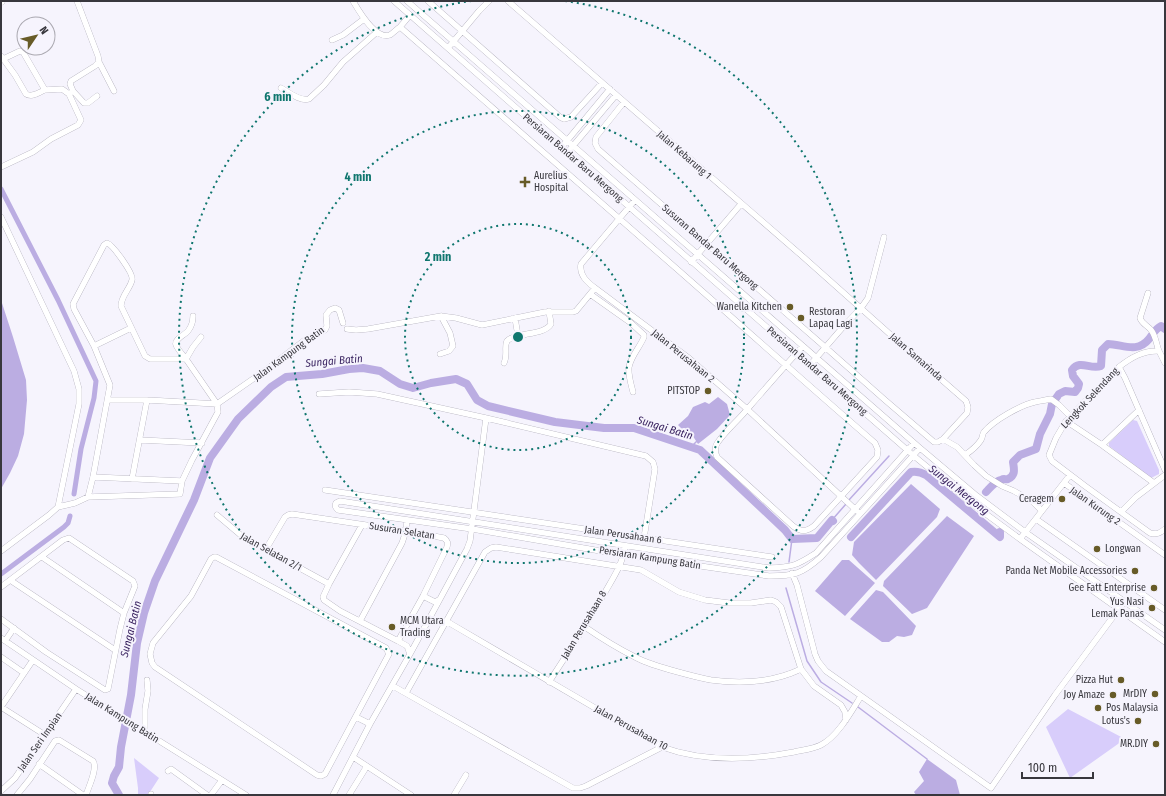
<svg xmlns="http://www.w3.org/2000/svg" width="1166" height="796" viewBox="0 0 1166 796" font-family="'Fira Sans Condensed',sans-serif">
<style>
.green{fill:#d8cdfb}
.water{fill:#bbade2}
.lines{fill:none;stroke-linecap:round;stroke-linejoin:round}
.stream{stroke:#bbade2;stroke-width:1.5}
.canal{stroke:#bbade2;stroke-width:5}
.river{stroke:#bbade2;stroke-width:8}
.minor-casing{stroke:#a6a3b1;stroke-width:6}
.minor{stroke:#fff;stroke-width:5.5}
.ring{fill:none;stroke:#0f766e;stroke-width:2;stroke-dasharray:2 4}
.poi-dot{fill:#675b27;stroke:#f6f4fd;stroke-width:1.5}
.labels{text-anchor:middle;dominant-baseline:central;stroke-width:4;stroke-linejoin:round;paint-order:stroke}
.street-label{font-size:10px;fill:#38373d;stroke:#f6f4fd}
.poi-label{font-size:10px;fill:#38373d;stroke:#f6f4fd;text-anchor:end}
.water-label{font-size:11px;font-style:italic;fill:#351e5c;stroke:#f6f4fd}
.centre{fill:#0f766e;stroke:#f6f4fd;stroke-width:2}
.ring-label{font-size:12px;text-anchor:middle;font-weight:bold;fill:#0f766e;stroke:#f6f4fd;stroke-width:4;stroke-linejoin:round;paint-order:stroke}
</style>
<rect width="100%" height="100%" fill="#f6f4fd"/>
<path class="green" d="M1133 420 1137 421 1159 470V474L1151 478 1109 446V443Z
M1068 709 1125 739 1070 778 1046 727Z
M134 758 159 778 148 795H138V788Z"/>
<path class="water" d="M1 300 13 337 26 380 27 400 24 434 18 456 10 473 1 489Z
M718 397 727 404 730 415 717 429 698 444 689 430H683L678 425 688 416 693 407 705 402 709 404Z
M911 484 940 509 937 517 876 580 859 563 852 555 854 542Z
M947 516 974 536 927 608 912 614 883 586 884 581Z
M842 560H849L875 583 845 616 815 591Z
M876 590 883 592 916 626 912 635 904 637 897 636 889 642H882L850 619Z
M927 759 956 780 960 795H916L914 792 924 781 919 772Z"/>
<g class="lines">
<path class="stream" d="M691 447 698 440
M848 501 889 456
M832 520 846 504
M789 562 792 539
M786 588 807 661 821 682 852 703
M858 707 927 759"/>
<path class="canal" d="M1 189 58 300 96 381 94 398 81 449 74 494
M1 574 64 527 68 523 70 516"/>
<path class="river" d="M986 492C990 488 995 481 1001 480 1005 478 1004 480 1008 479 1016 475 1014 469 1013 462L1020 455 1036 449 1040 434 1050 414 1052 404 1059 394 1065 391 1075 392 1078 388 1079 384 1073 376 1072 370C1080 359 1090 370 1101 366L1102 350 1108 344C1122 344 1137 354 1149 339 1153 334 1155 329 1161 326L1165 329
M851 537 911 472C917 471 921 472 926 475L1000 537V532
M119 795 112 783 114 776 119 767 121 747 131 695 137 643 144 613 155 581 194 500 210 458 238 419 271 387 286 377 322 374 349 369 363 368 380 371 400 384 413 388 431 383 456 379 467 384 477 400 488 406 555 422 604 428H634L700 450 785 530 792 539 817 538 832 520 833 521"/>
<g class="minor-casing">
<path id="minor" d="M1 1 2 2
M353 1C359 11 375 40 390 35 393 33 397 29 400 27
M394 1 914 456 971 503 1020 539 1165 642
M407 1 920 448 977 496 1025 532 1165 630
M428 1 560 117 564 119 571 117 602 83
M508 1 801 255 919 360 966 401 968 407 967 413 943 439 938 442H934L885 400 825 347 598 149 595 143 596 137 624 102
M410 15 400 27C492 108 585 188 677 269 743 327 808 385 875 443L878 450 877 457 814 526C806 532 801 532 793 526L717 457C715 452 714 447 718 442 725 432 736 422 744 413 764 390 783 368 803 346
M332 40 343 35 364 19
M448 48 479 11 489 1
M1 56 15 75 26 94C32 98 39 92 45 90
M99 62 114 91
M281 88C288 92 301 102 309 99L324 85 343 62 377 32
M73 91 84 103H88L97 96
M69 94 73 91 70 84 71 81 95 66 99 62 98 56 77 1
M561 148 610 89
M567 153 616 95
M1 167 33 152 51 139 78 125 81 120 69 94 62 89 45 90 23 52 20 51 3 59
M635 200 581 264C579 275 587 282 595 288L690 359 747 409 857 511
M1 217 74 371 79 389V404L58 507 49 515 1 551
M691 262 741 204
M1148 293 1140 318C1142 324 1147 325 1151 330 1156 336 1156 344 1159 351
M590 294 631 323 644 335V337C640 347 631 356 629 367 628 375 631 384 633 392
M193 316C193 321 192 326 188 331 185 335 174 339 176 345 178 350 183 355 186 359L193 347 201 337
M515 318 518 336
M347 329 356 330 368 329 441 316 456 318 482 325 545 312H573L576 311 595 288
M94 346 131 328
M440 354 449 351 453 346 450 333 441 316
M504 363C508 355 504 346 507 341 515 332 544 336 551 324L549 311
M1165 363 1159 351C1145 350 1130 358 1119 367L1066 421 1056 438 1049 455 1052 461 1085 486 1150 533C1157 535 1160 533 1165 529
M810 365 843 327 861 308 868 298 884 237
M1119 367 1125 378 1165 470
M319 394 349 392 377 394 486 418 646 456 653 462 655 469 644 538
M108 400H147L217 404
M217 404 266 370 305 340 325 330 327 326 326 315 330 310 335 308 339 310 343 323
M1066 421 1102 445 1154 483
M943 439 957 447 974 465 986 476 1002 486 1014 491 1033 502 1042 511
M140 440 202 443
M914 443 816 553C796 566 792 567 769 568L340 501 336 503C334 506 336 508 338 510L472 529 624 555 769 576C794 576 802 574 821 557L920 448
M1102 445 1139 410
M965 455C971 451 977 446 981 440 983 437 982 434 984 432 994 420 1021 405 1035 402 1040 401 1046 400 1051 399L1059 405 1070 416
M93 477 182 481
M132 479 147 400
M1064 483 1165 555
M325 490 772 557
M58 507 75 503 88 497 180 494 182 481 192 460 218 412 217 404 186 359H150L145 356 121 306C121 296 130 289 132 280 134 274 113 245 107 243L104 245 73 304 74 309 94 346 110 385 93 477 88 497
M1121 512 1136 497 1165 475
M217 515 243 537 329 584
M1036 519 1165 610
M1020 539 1070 475
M266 549 285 517 288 515 292 514 406 531 444 538C448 541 448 543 447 547L423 596 398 641
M42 557 124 613
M214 557H216L386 648 389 654 325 774 321 776 317 775 155 667 152 663 150 654 153 643 191 596 211 559Z
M792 573 797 585 815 654 818 661 826 671 991 788 1055 695 1124 602
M10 580 115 650
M1 587 63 540 69 538 133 581 135 586 124 613 120 629 108 689 105 690 46 652 1 619
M423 596 435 602 440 599 467 549 470 541 486 418
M360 621 402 543 406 531 407 520
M446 621 662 747C703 762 752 760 794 752 803 750 813 749 821 745 838 736 851 712 861 696
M585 627C601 638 617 648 635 657 648 664 663 668 678 672 689 675 700 678 711 680 741 684 774 682 801 669
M1 638 76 689 246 795
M5 641 14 628
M410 654 440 599
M1 657 24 673
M549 682C568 653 587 624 604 594 613 578 623 564 625 546
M393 686 573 788H580L586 786 662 747
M406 693 485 552 491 548 496 547 641 570 679 592 705 600 729 603H751L771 600 776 602 781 607 801 669 814 686 841 705 845 712 846 720
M1 707 33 660
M1 707 45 735
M356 717 370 724
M145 732V709L148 691 147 680
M353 757 411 795
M39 764 83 795
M168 771 171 769 207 795
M1 791 15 778 76 689
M17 795 30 779 55 741 59 740 93 761C98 768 89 786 86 795
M151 795V794
M211 795 222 780
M333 795 370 724 410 654 407 646 398 641 340 611 324 600 323 597 329 584 362 525
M349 795 367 766
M454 795 466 775"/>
</g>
<use href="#minor" class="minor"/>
</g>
<g class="ring">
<circle cx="518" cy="337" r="113"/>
<circle cx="518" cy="337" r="226"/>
<path d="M565 1A339 339 0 1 1 471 1"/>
</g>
<g class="poi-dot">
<path d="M523 176h4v4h4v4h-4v4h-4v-4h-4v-4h4z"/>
<circle cx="790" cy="307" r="4"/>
<circle cx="801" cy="318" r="4"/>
<circle cx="708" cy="391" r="4"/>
<circle cx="1062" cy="499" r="4"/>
<circle cx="1097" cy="549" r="4"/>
<circle cx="1135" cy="571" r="4"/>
<circle cx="1154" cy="588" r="4"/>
<circle cx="1152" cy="608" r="4"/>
<circle cx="392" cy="627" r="4"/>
<circle cx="1121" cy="680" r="4"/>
<circle cx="1155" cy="694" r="4"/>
<circle cx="1113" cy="695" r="4"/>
<circle cx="1098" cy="708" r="4"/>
<circle cx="1138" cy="721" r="4"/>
<circle cx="1156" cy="744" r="4"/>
</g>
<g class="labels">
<g class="street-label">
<text transform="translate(684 155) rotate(41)">Jalan Kebarung 1</text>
<text transform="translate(573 158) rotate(41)">Persiaran Bandar Baru Mergong</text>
<text transform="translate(710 247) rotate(41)">Susuran Bandar Baru Mergong</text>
<text transform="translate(289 354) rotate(-36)">Jalan Kampung Batin</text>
<text transform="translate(683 356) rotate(39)">Jalan Perusahaan 2</text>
<text transform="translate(916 357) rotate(41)">Jalan Samarinda</text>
<text transform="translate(817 371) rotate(41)">Persiaran Bandar Baru Mergong</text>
<text transform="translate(1090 398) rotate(-47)">Lengkok Selendang</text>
<text transform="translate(1095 506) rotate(35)">Jalan Kurung 2</text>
<text transform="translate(402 531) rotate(9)">Susuran Selatan</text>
<text transform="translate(623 535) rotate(8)">Jalan Perusahaan 6</text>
<text transform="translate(271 552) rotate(29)">Jalan Selatan 2/1</text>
<text transform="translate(650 558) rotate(9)">Persiaran Kampung Batin</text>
<text transform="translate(584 625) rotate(-59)">Jalan Perusahaan 8</text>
<text transform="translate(122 718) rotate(32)">Jalan Kampung Batin</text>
<text transform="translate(631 728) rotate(29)">Jalan Perusahaan 10</text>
<text transform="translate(40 742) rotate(-55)">Jalan Seri Impian</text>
</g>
<g class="poi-label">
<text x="534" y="176" text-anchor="start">Aurelius<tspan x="534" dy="12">Hospital</tspan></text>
<text x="782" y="307">Wanella Kitchen</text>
<text x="809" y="312" text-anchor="start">Restoran<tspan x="809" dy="12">Lapaq Lagi</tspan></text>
<text x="700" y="391">PITSTOP</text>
<text x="1054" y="499">Ceragem</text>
<text x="1105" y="549" text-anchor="start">Longwan</text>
<text x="1127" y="571">Panda Net Mobile Accessories</text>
<text x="1146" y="588">Gee Fatt Enterprise</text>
<text x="1144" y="602">Yus Nasi<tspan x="1144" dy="12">Lemak Panas</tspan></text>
<text x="400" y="621" text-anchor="start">MCM Utara<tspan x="400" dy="12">Trading</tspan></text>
<text x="1113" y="680">Pizza Hut</text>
<text x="1147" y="694">MrDIY</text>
<text x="1105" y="695">Joy Amaze</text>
<text x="1106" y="708" text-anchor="start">Pos Malaysia</text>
<text x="1130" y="721">Lotus's</text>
<text x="1148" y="744">MR.DIY</text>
</g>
<g class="water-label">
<text transform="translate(334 361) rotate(-5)">Sungai Batin</text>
<text transform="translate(665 428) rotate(17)">Sungai Batin</text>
<text transform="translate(959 490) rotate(38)">Sungai Mergong</text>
<text transform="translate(131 629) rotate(-76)">Sungai Batin</text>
</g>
</g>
<circle cx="518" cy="337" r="6" class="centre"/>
<g class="ring-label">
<text x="278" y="101">6 min</text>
<text x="358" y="181">4 min</text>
<text x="438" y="261">2 min</text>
</g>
<rect width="1166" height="796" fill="none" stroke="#38373d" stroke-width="4"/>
<g transform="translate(36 36) rotate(55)"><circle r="19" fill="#f6f4fd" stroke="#aaa8b0"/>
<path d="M0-3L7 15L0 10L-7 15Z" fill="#675b27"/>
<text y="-6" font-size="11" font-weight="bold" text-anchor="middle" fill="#38373d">N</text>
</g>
<path d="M1022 772v6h71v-6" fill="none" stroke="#38373d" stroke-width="2"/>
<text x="1028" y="772" font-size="12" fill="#38373d" stroke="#f6f4fd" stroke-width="3" paint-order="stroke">100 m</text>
</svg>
